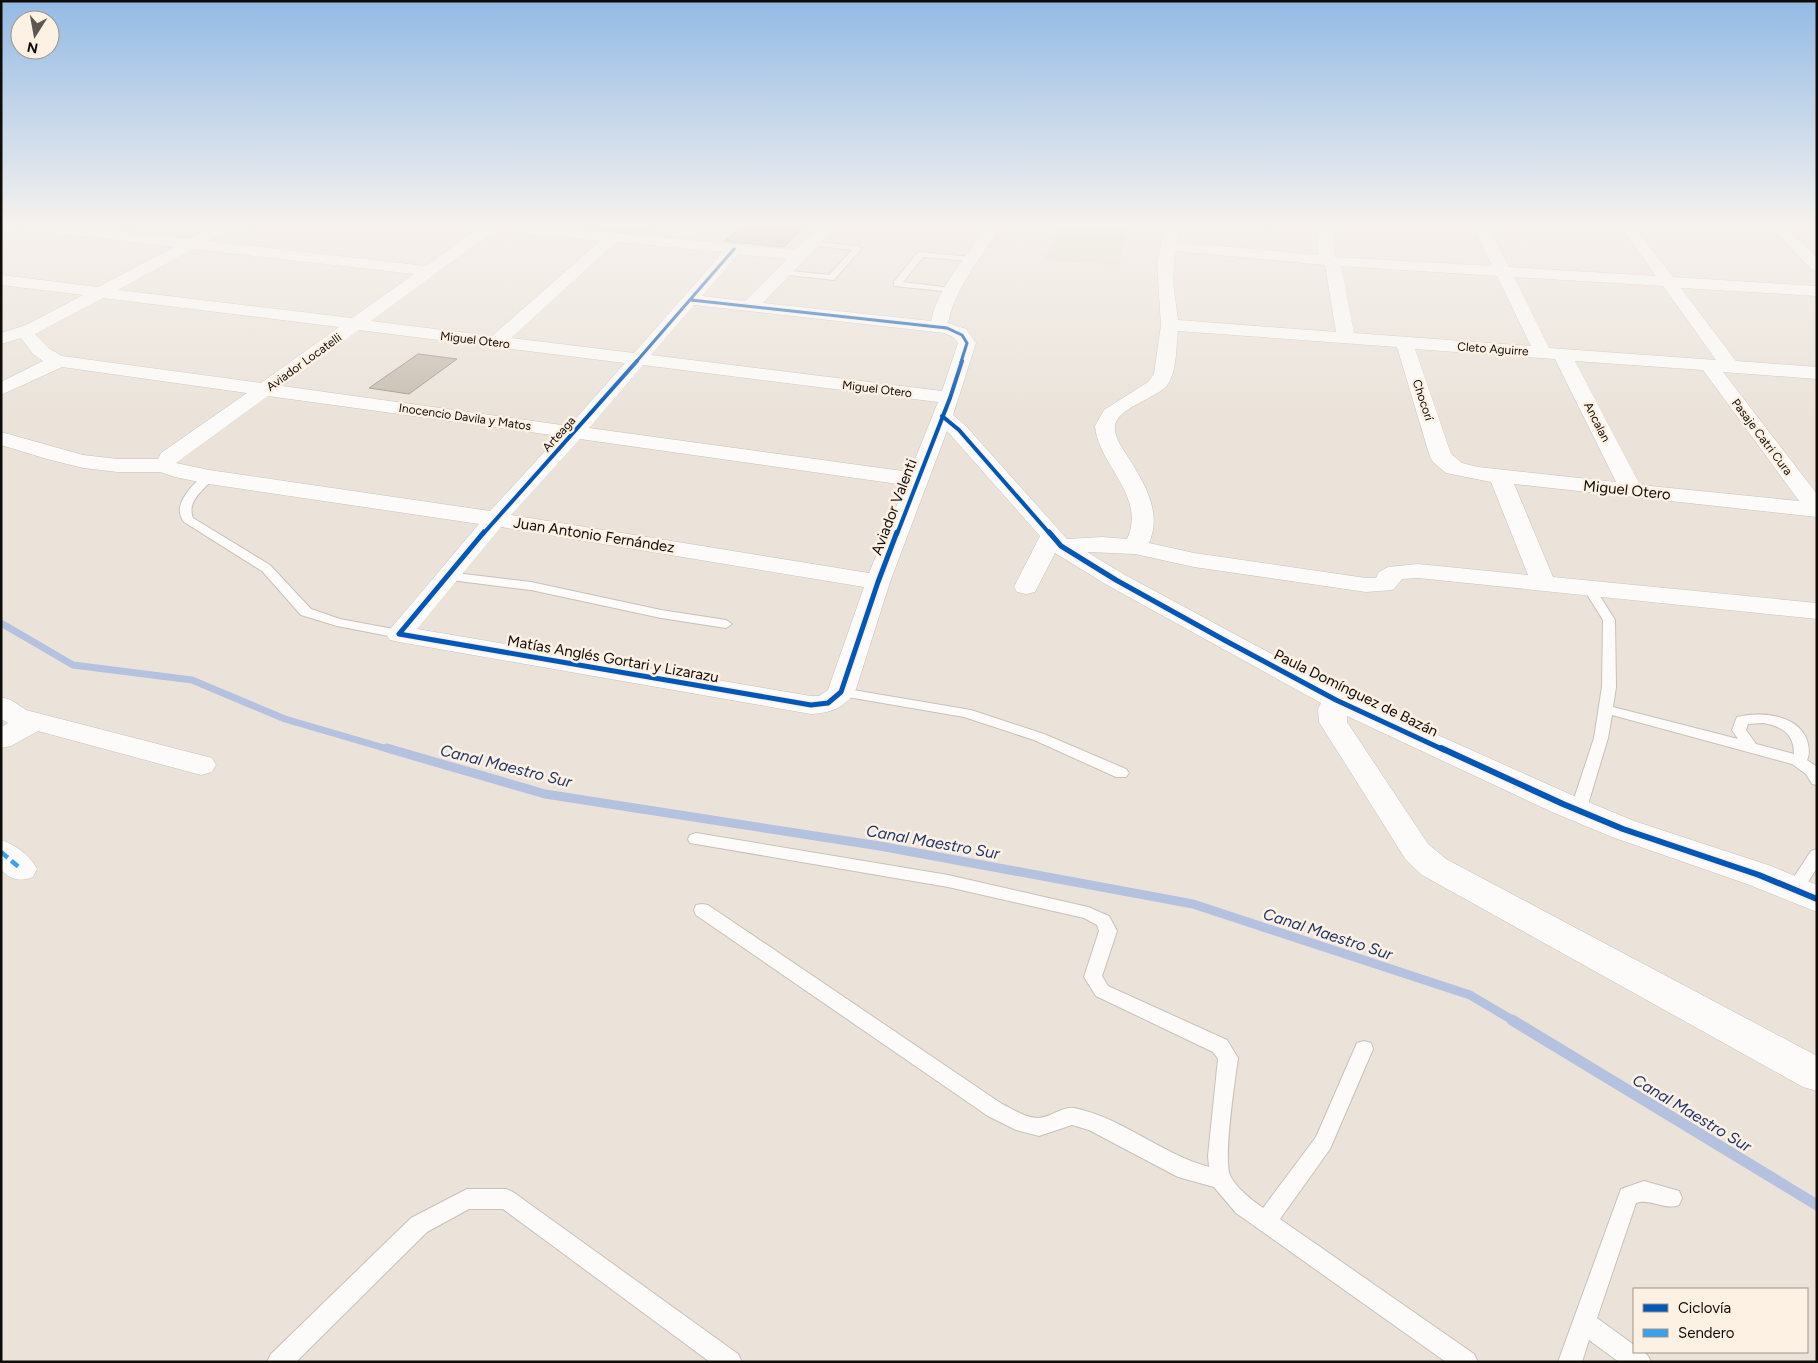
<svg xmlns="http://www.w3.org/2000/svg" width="1818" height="1363" viewBox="0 0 1818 1363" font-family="Figtree,sans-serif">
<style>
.green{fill:#d8dfcb}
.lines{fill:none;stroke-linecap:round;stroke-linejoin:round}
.stream-far2{stroke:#b4c2e0;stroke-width:7}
.stream-far1{stroke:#b4c2e0;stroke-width:9}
.stream{stroke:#b4c2e0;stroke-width:11}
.building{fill:#c8beb1;stroke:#a09992}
.lane-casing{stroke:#c7c1ba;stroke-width:2}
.street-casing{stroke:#c7c1ba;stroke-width:1}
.lane{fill:#fcfbf9;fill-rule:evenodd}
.street{fill:#fcfbf9;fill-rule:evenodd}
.quiet{stroke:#3da1e9;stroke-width:4.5;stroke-dasharray:9 4.5;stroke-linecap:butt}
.cycleway-far3-casing{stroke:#fdf1e4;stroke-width:5}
.cycleway-far2-casing{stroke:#fdf1e4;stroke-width:6}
.cycleway-far1-casing{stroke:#fdf1e4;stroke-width:8}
.cycleway-casing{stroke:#fdf1e4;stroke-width:9}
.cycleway-far3{stroke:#0057b8;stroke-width:3}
.cycleway-far2{stroke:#0057b8;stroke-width:4}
.cycleway-far1{stroke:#0057b8;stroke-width:5}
.cycleway{stroke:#0057b8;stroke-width:6}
.labels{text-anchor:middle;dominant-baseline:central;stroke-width:5;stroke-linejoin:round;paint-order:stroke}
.far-street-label{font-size:12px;fill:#0f0b06;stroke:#fdf1e4}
.street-label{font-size:15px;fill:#0f0b06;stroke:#fdf1e4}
.water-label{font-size:16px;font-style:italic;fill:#1e356d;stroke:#fdf1e4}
</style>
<rect width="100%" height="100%" fill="#ebe3da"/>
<path class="green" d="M530 225H657L647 232 634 235Z
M1058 225H1129L1119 265 1045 260Z"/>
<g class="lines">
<path class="stream-far2" d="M1 623 73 665 192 680 285 719 391 750"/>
<path class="stream-far1" d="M387 748 545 794 880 846 1193 904 1470 995 1514 1021"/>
<path class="stream" d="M1512 1020 1817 1205"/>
</g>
<path class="building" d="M745 225H779L804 227 784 247 724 241Z
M418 354 457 359 409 394 369 388Z"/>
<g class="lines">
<g class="lane-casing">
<path id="lane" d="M809 241 858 246 862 248 834 280 780 274 779 272 783 270 829 275 852 250 812 245H809Z
M918 252 972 257 976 259 972 261 923 257 903 282 951 288 955 290 954 292 894 286V282Z
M209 474 214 477C205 490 186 500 193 518L270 565 311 609 340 619 404 631 406 634 404 637 399 638 337 626 301 615 262 571 184 522C181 518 179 513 180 507 182 496 198 477 209 474Z
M447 572 531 582 661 610 726 620 732 624 726 628 661 618 531 590 443 579 441 576 443 573Z
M1589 584 1593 585 1615 620 1616 687 1613 707 1738 739 1732 730 1737 717C1760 711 1797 714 1807 740 1809 747 1810 754 1807 760L1817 767V785L1812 784 1806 774 1792 764 1612 715 1608 738 1586 811 1584 815 1578 816 1572 815 1570 811 1594 738 1602 687 1603 620 1583 588ZM1763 723C1782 726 1794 734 1794 754L1756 744 1746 730 1748 724Z
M841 688 971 710 1044 734 1126 769 1129 773 1126 777H1116L1034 740 964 717 836 695 834 692 836 689Z
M696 833 948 875 1088 907 1109 916 1117 931 1102 976 1108 986 1227 1040 1238 1058C1235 1080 1223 1158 1230 1175 1234 1186 1253 1201 1263 1208L1316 1137 1357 1043 1364 1041 1371 1043 1373 1049 1330 1149 1280 1219 1474 1354 1478 1362H1446L1236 1213 1214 1187 1178 1177 1089 1130 1072 1125 1039 1136 1016 1130 988 1116 696 915 694 910 696 905 702 904 708 905 1002 1104C1013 1109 1025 1118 1038 1118 1050 1118 1063 1106 1074 1108 1123 1118 1161 1154 1209 1167L1208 1156 1218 1059 1213 1052 1096 996 1084 977 1099 931 1097 925 1084 918 948 887 690 843 688 839 690 835Z
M1817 849V868L1800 894 1794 896 1788 894 1786 890 1788 886 1811 851Z
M1644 1181 1679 1191 1682 1198 1679 1205C1665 1211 1651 1198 1636 1203L1597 1318 1634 1345V1352C1644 1352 1647 1352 1651 1362H1619L1589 1340 1582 1362H1558L1621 1189Z
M467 1189H506L513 1192 738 1354 742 1362H710L503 1209H469L427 1232 296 1362H267L271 1354 411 1218Z"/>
</g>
<g class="street-casing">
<path id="street" d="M18 225H63L188 239 215 225H233L231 228 207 241 426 266 479 228 477 225H530L795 250 823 225H838L763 303 931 321C938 288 963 261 982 234L937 229 932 228 930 225H1002C983 256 955 286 948 323L966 329 976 343 953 415 966 426 1067 539 1102 537 1127 539C1147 496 1098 465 1095 426L1104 410 1148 382 1154 374 1161 325 1157 264 1165 225H1179L1177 242 1318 255 1319 225H1333L1335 257 1492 266 1473 225H1487L1509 267 1656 276 1619 225H1633L1673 277 1817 286V296L1681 288 1736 361 1817 367V379L1723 372 1817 494V517L1514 484 1553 577 1817 603V619L1418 578 1402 579 1393 590 1366 592 1194 567 1135 554 1087 552 1125 575 1346 694 1574 796 1634 821 1771 866 1817 885V912L1747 884 1612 837 1552 812 1347 716V722L1428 844 1446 859 1817 1056V1091L1803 1087 1422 875 1406 860 1319 722 1318 709 1321 703 1107 585 1055 553 1035 592 1026 594 1017 592 1014 587 1040 536 947 431 890 582 855 692C844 708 830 713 811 714L399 642 390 640 386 634 479 524 209 484 175 477 160 472H118L83 468 47 459 1 445V432L83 455 118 459H158L161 453 247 393 62 367 1 395V382L43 361 33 354 21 338 1 344V333L26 325 83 295 1 285V275L98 287 174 247 25 229 20 228ZM495 230 600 241 492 336 371 321ZM616 242 723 252 634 353 511 338ZM193 249 414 274 352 318 118 290ZM1175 251 1325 265 1336 332 1178 320 1173 282ZM738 254 787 259 745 301 702 296ZM1341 266 1497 276 1531 346 1354 333ZM1514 277 1663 286 1716 360 1549 348ZM103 298 339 327 261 383 62 356 50 349 35 334ZM694 305 944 333 953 337 958 343 942 391 651 355ZM359 330 625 363 569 426 282 386ZM1178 331 1397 347 1430 457 1433 462 1446 473 1491 482 1528 575 1418 564 1388 567 1379 572 1376 578H1366L1194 553 1149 543C1163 511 1143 481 1126 454 1121 446 1114 436 1115 426 1117 407 1159 398 1168 384 1177 370 1176 347 1178 331ZM1415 349 1555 359 1616 482 1478 467 1462 463 1451 454ZM1575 361 1703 370 1799 501 1640 485ZM643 365 938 402 910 472 589 428ZM268 396 559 436 490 511 209 470 176 463ZM580 439 905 485 869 573 511 515ZM501 527 864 587 828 690 819 696H811L417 629Z
M1769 225H1784L1817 257V271L1811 269Z
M1 697 11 700 26 710 212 758 216 765 212 772 201 775 38 731 11 746 1 748V727L8 723 1 719Z
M1 840C16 845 30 855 37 869L33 877C19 882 12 880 1 870Z"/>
</g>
<use href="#lane" class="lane"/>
<use href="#street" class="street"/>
<path class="quiet" d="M1 852 21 869"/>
<g class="cycleway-far3-casing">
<path id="cycleway-far3" d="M691 300 947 328 962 335 967 343 961 362
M636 362 734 249"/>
</g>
<g class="cycleway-far2-casing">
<path id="cycleway-far2" d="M942 416 959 430 1050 534
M483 534 637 361
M897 534 950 398 962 361"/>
</g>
<g class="cycleway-far1-casing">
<path id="cycleway-far1" d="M484 532 399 634 811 705 828 703 841 692 878 582 897 532
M1049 532 1061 546 1116 580 1226 641 1336 700 1444 750"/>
</g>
<g class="cycleway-casing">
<path id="cycleway" d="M1441 748 1563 804 1623 829 1759 875 1817 899"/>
</g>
<use href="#cycleway-far3" class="cycleway-far3"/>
<use href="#cycleway-far2" class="cycleway-far2"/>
<use href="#cycleway-far1" class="cycleway-far1"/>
<use href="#cycleway" class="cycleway"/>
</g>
<linearGradient id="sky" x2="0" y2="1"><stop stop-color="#93bae5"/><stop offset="0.54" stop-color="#f6f2ee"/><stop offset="1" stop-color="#f6f2ee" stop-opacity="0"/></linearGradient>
<rect width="1818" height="416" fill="url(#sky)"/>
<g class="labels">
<g class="far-street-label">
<text transform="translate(475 340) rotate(7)">Miguel Otero</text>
<text transform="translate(1493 349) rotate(4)">Cleto Aguirre</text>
<text transform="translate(304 362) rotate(-36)">Aviador Locatelli</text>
<text transform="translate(877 389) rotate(7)">Miguel Otero</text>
<text transform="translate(1423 400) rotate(72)">Chocorí</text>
<text transform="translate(465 417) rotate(8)">Inocencio Davila y Matos</text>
<text transform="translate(1597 422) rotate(63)">Ancalan</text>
<text transform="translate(559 434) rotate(-48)">Arteaga</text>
<text transform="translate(1762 437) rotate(53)">Pasaje Catri Cura</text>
</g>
<g class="street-label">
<text transform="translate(1627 490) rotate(6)">Miguel Otero</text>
<text transform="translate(894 507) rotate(-69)">Aviador Valenti</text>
<text transform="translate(594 535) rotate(9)">Juan Antonio Fernández</text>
<text transform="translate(613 659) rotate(10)">Matías Anglés Gortari y Lizarazu</text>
<text transform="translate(1356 693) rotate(26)">Paula Domínguez de Bazán</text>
</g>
<g class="water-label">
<text transform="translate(506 766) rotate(14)">Canal Maestro Sur</text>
<text transform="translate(933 842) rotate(10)">Canal Maestro Sur</text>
<text transform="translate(1328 934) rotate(18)">Canal Maestro Sur</text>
<text transform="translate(1692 1113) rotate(31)">Canal Maestro Sur</text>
</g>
</g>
<rect width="1818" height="1363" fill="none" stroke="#0f0b06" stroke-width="5"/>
<rect x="1633" y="1288" width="175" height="65" fill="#fdf1e4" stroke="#9e958b"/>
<rect x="1643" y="1304" width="25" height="8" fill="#0057b8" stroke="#9e958b"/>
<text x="1678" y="1313" font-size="15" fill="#0f0b06">Ciclovía</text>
<rect x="1643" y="1329" width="25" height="8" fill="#3da1e9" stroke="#9e958b"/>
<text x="1678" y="1338" font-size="15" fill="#0f0b06">Sendero</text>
<g transform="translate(35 35) rotate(191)"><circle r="24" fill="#fdf1e4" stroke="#9e958b"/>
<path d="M0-4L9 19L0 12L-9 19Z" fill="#5c5750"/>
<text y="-8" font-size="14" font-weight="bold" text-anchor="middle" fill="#0f0b06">N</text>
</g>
</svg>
